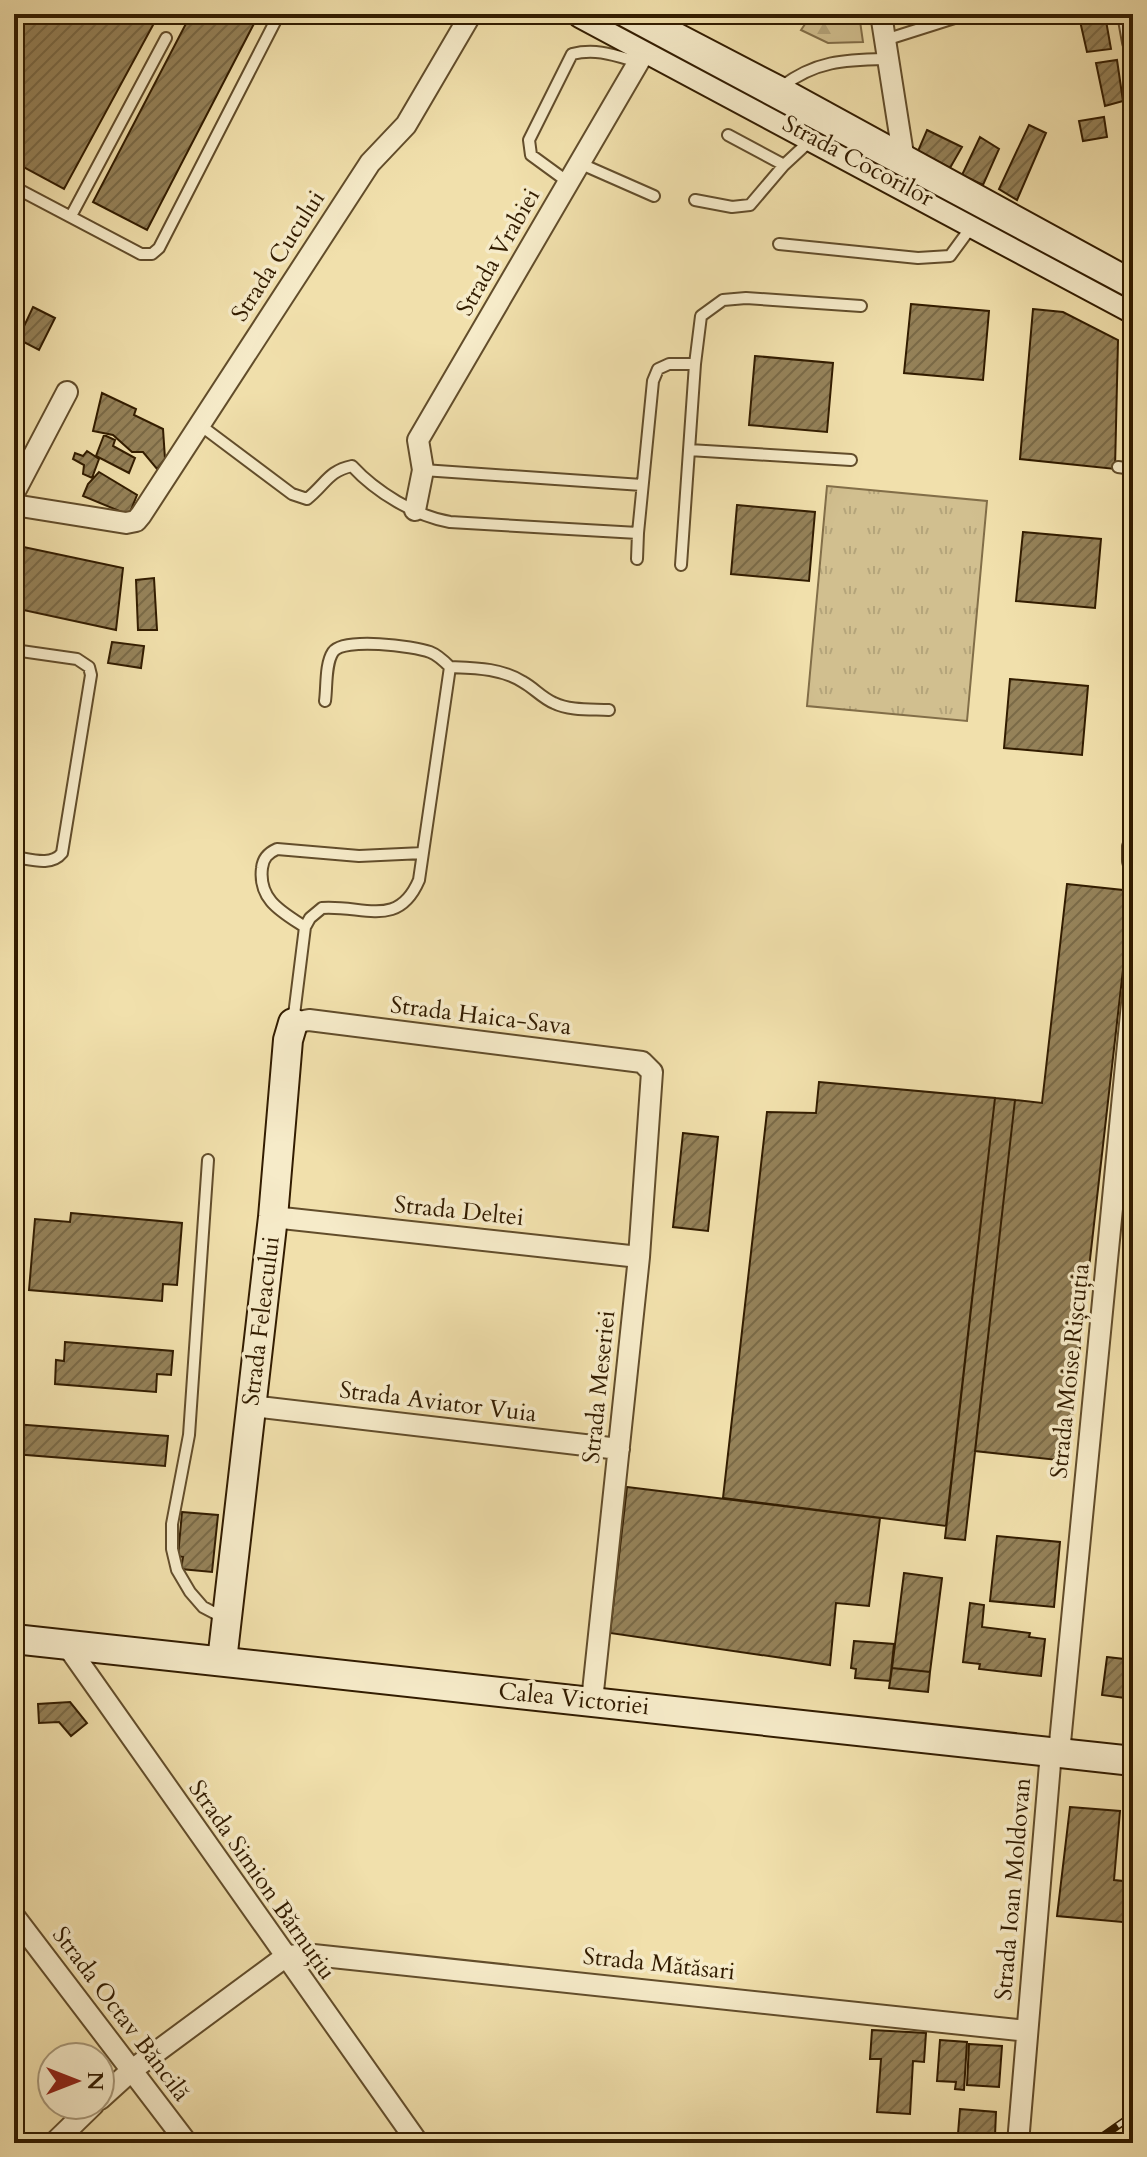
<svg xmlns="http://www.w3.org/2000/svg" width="1147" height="2157" viewBox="0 0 1147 2157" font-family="Cardo,serif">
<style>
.forest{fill:url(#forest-firs);stroke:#826e48;stroke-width:2}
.park{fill:url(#park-tufts);stroke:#826e48;stroke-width:2}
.building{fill:url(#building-hatch);stroke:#321c00;stroke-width:2}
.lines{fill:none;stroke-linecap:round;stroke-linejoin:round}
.lane-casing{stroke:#624d2b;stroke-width:14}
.street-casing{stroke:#624d2b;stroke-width:24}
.secondary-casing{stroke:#321c00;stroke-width:32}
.lane{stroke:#f6ebc9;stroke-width:10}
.street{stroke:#f6ebc9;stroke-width:20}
.secondary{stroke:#f6ebc9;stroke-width:28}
.tram{stroke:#321c00;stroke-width:2}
.rail-casing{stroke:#321c00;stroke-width:8}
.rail{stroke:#f6ebc9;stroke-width:5;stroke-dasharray:15;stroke-linecap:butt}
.labels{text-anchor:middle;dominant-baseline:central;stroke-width:7;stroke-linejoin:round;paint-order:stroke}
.street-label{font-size:24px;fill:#321c00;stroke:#f6ebc9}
</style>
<defs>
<pattern id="forest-firs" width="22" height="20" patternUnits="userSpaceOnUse" patternTransform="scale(2)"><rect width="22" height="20" fill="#d1bf8f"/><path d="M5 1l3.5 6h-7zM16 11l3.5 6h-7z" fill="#b4a47a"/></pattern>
<pattern id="park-tufts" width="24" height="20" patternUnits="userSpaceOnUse" patternTransform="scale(2)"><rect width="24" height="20" fill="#d1bf8f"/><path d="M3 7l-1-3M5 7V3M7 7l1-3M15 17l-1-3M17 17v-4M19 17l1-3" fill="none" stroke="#b4a47a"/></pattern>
<pattern id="building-hatch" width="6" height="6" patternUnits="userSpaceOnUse" patternTransform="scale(2)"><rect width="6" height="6" fill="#958259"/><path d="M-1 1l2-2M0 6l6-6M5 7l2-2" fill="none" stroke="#7a6a47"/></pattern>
</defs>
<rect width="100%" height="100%" fill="#f1e0ac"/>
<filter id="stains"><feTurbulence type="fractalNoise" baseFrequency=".0025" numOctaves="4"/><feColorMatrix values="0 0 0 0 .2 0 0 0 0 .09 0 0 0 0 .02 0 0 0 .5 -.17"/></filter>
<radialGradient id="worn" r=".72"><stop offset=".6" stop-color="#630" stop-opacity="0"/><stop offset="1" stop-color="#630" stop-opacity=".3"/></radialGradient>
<path class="forest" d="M812 14H859L863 42 828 43 801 30Z"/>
<path class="park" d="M827 486 987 501 967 721 807 706Z"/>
<path class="building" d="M14 14H159L64 189 14 162Z
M191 14H259L147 230 93 202Z
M1105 15 1111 49 1087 52 1080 21Z
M1117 60 1123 101 1105 106 1096 63Z
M1104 117 1107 137 1083 141 1079 121Z
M1029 125 1046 133 1017 200 999 189Z
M927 130 962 147 950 168 918 151Z
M980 137 999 149 983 185 962 175Z
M911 304 989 311 983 380 904 373Z
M33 307 55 318 39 350 18 339Z
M1033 309 1063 312 1118 340 1115 469 1020 459Z
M755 356 833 363 827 432 749 425Z
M102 393 136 409 134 415 163 429 165 459 157 469 143 452H132L113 435 93 431Z
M104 435 115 440 113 446 135 458 129 473 96 456Z
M87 451 99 459 92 478 83 474 84 465 73 459 75 453 83 456Z
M99 472 137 495 129 515 83 496 88 484Z
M737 505 815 512 809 581 731 574Z
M1023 532 1101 539 1095 608 1016 601Z
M14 545 123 568 116 630 14 608Z
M14 545 123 568 116 630 14 608Z
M154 578 157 630H138L136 580Z
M112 642 144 646 141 668 108 663Z
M1010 679 1088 686 1082 755 1004 748Z
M1067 884 1132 891 1067 1461 975 1451 1015 1100 1042 1103Z
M819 1082 995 1098 946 1526 723 1498 767 1112 816 1113Z
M995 1098 1015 1100 965 1540 945 1538Z
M683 1133 718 1137 708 1231 673 1227Z
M71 1213 182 1223 177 1285 163 1284 162 1301 29 1290 35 1219 70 1222Z
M65 1342 173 1351 171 1375 157 1374 156 1392 55 1384 56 1360 64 1361Z
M14 1424 168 1436 165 1466 14 1454Z
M627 1487 880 1518 869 1606 836 1603 830 1665 610 1633Z
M182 1512 218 1515 212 1572 181 1569 183 1557 178 1556Z
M997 1536 1060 1542 1054 1607 990 1601Z
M904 1573 942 1578 930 1672 892 1668Z
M970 1603 984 1605 982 1627 1030 1633 1029 1637 1045 1639 1041 1676 979 1669 980 1664 963 1662Z
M854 1641 894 1644 890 1681 855 1678 856 1669 851 1668Z
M1107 1657 1133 1660V1699L1102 1695Z
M892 1668 930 1672 928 1692 889 1688Z
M70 1702 87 1723 71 1736 59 1722 39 1723 38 1704Z
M1070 1807 1120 1811 1114 1880 1133 1882V1923L1057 1916Z
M872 2030 926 2033 924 2062 913 2061 910 2114 877 2112 881 2059H870Z
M940 2040 967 2042 964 2090 955 2089 956 2082 937 2081Z
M969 2044 1002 2046 999 2087 967 2085Z
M960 2109 996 2112 995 2136 958 2134Z"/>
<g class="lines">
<g class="lane-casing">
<path id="lane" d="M885 40 967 14
M781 87C817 60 845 60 888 59
M728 135 784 165
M579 163 654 196
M568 182 531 155 529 140 572 54C596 48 614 55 638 62
M14 187 141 254H152L159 248 279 14
M695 200 732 207 750 205 784 165 812 139
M71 216 166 38
M779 244 918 258 950 256 972 226
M200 425 292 494 307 499C326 484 328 471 352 466 376 492 415 516 450 522L638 533 653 381 658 369 669 364H695
M689 450 851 460
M1118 467 1133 469
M423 470 642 485
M637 559 638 533
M681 565 695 364 701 316 723 300 746 298 861 306
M14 650 77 659 89 667 91 675 62 853C51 867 30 859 14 857
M450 667C475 668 501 668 523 682 534 688 542 698 554 703 570 711 592 709 609 710
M305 927C282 912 258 900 262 868 263 858 268 853 277 849L359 856 423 853
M293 1023 305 927 310 918 322 908C364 905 398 929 419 880L450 667C444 661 438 655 430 652 414 646 343 637 333 652 325 664 327 687 325 701
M208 1160 189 1435 172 1524V1549L177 1570 190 1592 203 1607 224 1618"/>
</g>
<g class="street-casing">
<path id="street" d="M881 14 905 167
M1128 14 1133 42
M14 493 67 392
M14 505 126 523 136 521 141 515 370 163 406 125 471 14
M415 510 423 470 418 440 652 39
M1133 847V861
M293 1023 309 1020 642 1062 652 1072 639 1257 592 1701
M273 1217 639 1257
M252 1406 619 1449
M66 1644 418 2143
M1059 1753 1133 993
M14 1916 187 2143
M100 2099 132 2070 285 1957 304 1954 1027 2031
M54 2143 93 2105
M1018 2143 1051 1752"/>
</g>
<g class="secondary-casing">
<path id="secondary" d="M582 14 1133 309
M631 14 777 90 1133 285
M14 1639 1133 1761
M222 1661 273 1217 288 1040 293 1023"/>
</g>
<use href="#lane" class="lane"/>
<use href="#street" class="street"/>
<use href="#secondary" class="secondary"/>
<path class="tram" d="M597 14 1133 301"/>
<g class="rail-casing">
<path id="rail" d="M1093 2143 1133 2115"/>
</g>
<use href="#rail" class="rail"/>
</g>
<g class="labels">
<g class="street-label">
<text transform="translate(858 161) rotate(28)">Strada Cocorilor</text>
<text transform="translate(498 252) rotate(-60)">Strada Vrabiei</text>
<text transform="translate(278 256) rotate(-57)">Strada Cucului</text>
<text transform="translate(481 1016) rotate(7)">Strada Haica-Sava</text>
<text transform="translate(459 1211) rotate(6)">Strada Deltei</text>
<text transform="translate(261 1321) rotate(-83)">Strada Feleacului</text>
<text transform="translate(1070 1371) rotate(-84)">Strada Moise Rișcuția</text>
<text transform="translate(599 1387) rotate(-84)">Strada Meseriei</text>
<text transform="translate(438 1402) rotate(7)">Strada Aviator Vuia</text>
<text transform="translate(574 1699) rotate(6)">Calea Victoriei</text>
<text transform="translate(262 1880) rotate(55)">Strada Simion Bărnuțiu</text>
<text transform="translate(1013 1889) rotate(-85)">Strada Ioan Moldovan</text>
<text transform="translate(659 1964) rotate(6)">Strada Mătăsari</text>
<text transform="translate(121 2014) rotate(53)">Strada Octav Băncilă</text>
</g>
</g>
<rect width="1147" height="2157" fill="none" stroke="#f1e0ac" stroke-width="48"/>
<rect x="16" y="16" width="1115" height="2125" fill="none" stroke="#321c00" stroke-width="4"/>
<rect x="24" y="24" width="1099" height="2109" fill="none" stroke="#321c00" stroke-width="2"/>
<g transform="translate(76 2081) rotate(90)"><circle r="38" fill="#f6ebc9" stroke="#a89879" stroke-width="2"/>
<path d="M0-6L14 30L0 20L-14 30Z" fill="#8f2418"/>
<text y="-12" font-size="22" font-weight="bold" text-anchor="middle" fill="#321c00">N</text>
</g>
<rect width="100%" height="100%" filter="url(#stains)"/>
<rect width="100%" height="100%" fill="url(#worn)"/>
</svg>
